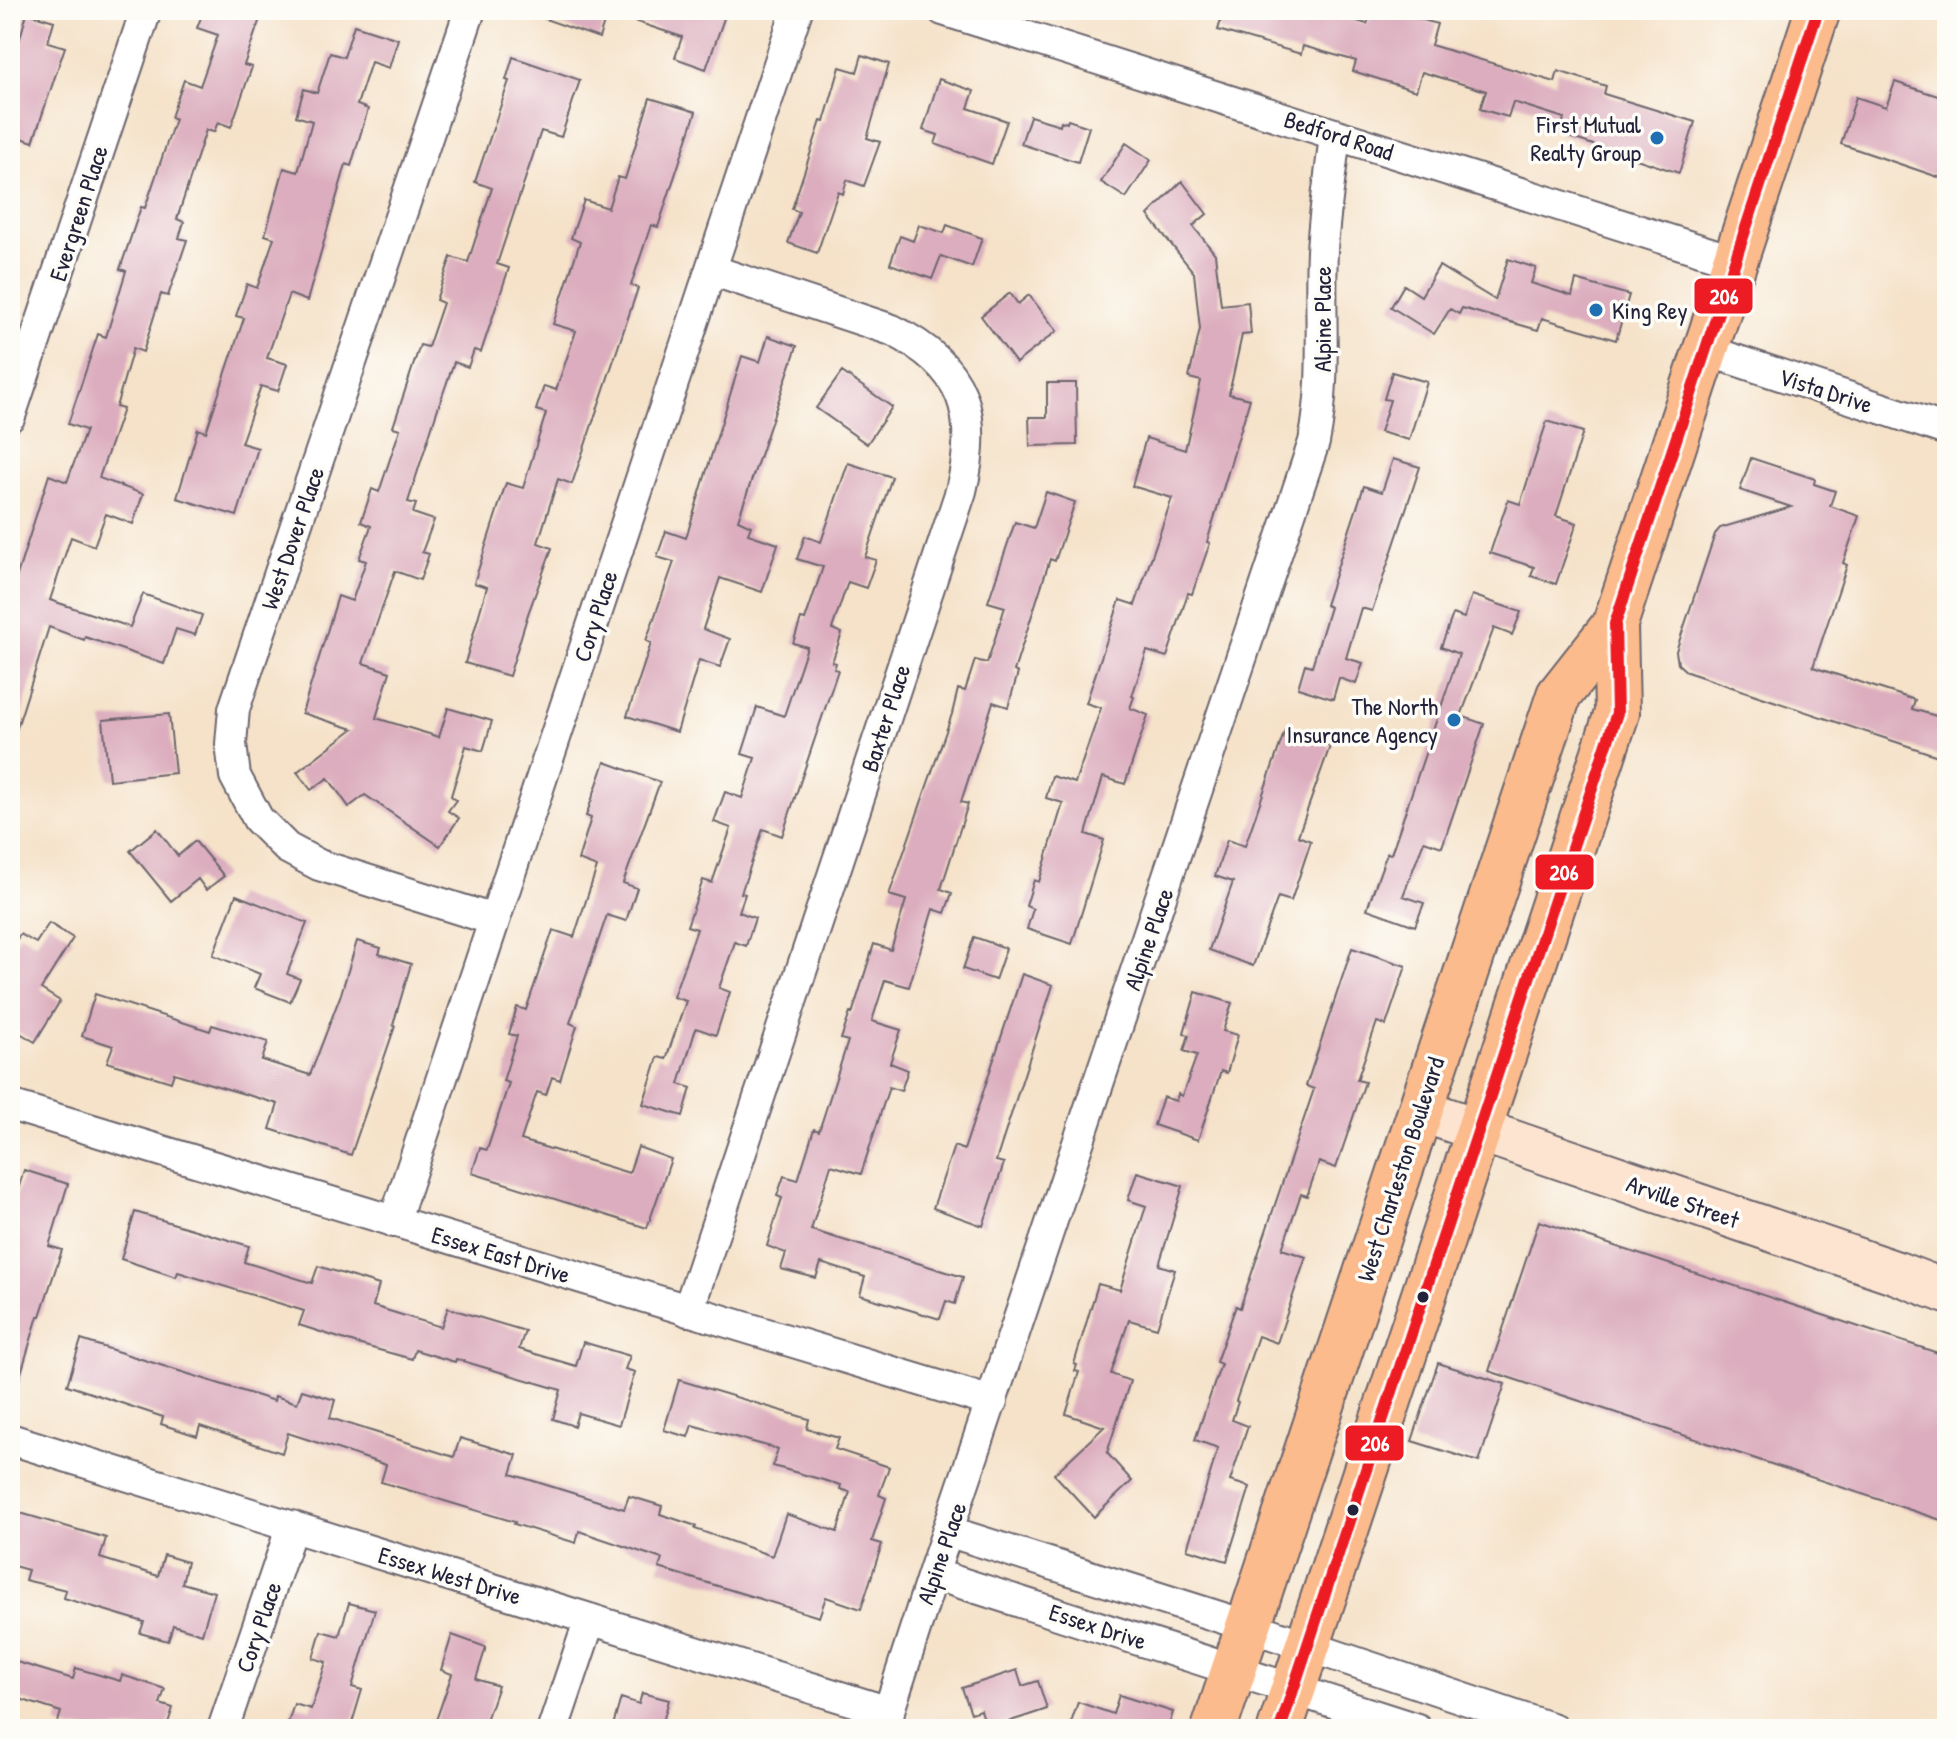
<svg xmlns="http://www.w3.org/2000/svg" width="1957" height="1739" viewBox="0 0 1957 1739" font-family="'Patrick Hand',sans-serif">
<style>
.building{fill:#dcadbe}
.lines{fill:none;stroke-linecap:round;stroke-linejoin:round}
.street-casing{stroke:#6c656d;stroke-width:34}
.secondary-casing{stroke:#6c656d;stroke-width:46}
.primary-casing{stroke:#6c656d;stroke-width:48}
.street{stroke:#fff;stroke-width:30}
.secondary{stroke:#fde4d1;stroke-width:42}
.primary{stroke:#fbbb8c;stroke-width:44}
.bus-1-casing{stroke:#fdfcf7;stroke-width:18}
.bus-1{stroke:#ed1b24;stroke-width:12}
.poi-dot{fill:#1f6fb2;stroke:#fdfcf7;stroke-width:3}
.bus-dot{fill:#22223b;stroke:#fdfcf7;stroke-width:3}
.labels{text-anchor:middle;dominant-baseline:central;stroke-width:7;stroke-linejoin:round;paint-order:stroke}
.poi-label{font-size:24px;fill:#22223b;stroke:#fdfcf7;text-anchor:end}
.street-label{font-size:24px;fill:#22223b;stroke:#fdfcf7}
.line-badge{stroke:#fdfcf7;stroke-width:3}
.badge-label{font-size:22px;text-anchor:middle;font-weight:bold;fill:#fff}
</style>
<rect width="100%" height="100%" fill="#fdfcf7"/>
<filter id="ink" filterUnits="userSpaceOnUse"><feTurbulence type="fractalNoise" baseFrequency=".0125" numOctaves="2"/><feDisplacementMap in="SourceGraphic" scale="16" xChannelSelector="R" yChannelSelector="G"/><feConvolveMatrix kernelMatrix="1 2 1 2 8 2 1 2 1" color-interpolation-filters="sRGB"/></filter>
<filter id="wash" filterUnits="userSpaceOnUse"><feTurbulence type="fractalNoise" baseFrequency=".006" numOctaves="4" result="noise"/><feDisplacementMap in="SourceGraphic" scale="32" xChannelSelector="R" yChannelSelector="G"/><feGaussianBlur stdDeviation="1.8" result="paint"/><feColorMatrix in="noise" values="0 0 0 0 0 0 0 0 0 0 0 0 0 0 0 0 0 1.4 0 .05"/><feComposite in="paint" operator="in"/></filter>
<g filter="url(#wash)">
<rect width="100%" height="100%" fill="#f5e2c9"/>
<g id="blocks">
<path class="building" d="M204 10H263L244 65 252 67 231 127 218 122 214 132 206 130 177 219 184 222 179 238 187 240 168 296 161 294 143 352 133 348 116 407 123 409 99 478 143 494 133 524 106 514 94 546 71 537 50 600 130 627 143 594 202 615 195 635 176 629 164 664 85 637 84 640 49 627 15 734H10V597L49 475 67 482 86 430 68 424 98 334 106 337 126 271 120 269 141 207 145 208 175 119 171 117 184 80 200 86 218 35 197 28Z
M529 10H608L599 38 528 13Z
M613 10H727L706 69 675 58 682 37 613 14Z
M1224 10H1321L1367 24 1372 10H1390L1437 24 1431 45 1555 82 1558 71 1606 86 1604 94 1695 122 1679 173 1560 134 1564 118 1513 102 1508 117 1480 109 1486 91 1422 72 1416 91 1353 71 1356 61 1303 46 1301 54 1218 30Z
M27 13 54 21 48 42 65 47 33 142 10 134V74Z
M354 25 398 39 389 68 371 62 357 105 368 109 351 166 346 164 307 301 289 294 267 358 287 364 278 391 261 386 241 443 258 448 237 516 177 498 198 429 206 432 244 318 236 316 247 284 257 288 274 238 265 235 284 168 298 172 312 121 296 116 304 89 317 93 330 53 344 57Z
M862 55 889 64 867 138 880 142 864 186 847 180 843 194 838 192 817 253 788 243 799 212 792 209 821 121 824 122 840 67 857 72Z
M513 57 580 80 561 137 541 131 497 264 509 268 481 352 474 350 468 367 454 362 436 414 408 502 416 504 413 513 434 520 422 552 429 554 420 580 395 571 363 663 390 672 376 718 439 737 448 708 492 721 483 751 466 746 451 796 456 800 448 811 459 818 440 846 365 795 349 807 328 778 311 790 297 772 353 729 302 713 338 596 352 601 366 561 359 559 371 526 361 522 372 489 379 492 400 429 393 427 420 345 428 347 443 303 436 300 451 257 468 262 492 188 475 182 509 81 506 80Z
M939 79 974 91 968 108 1007 121 992 164 935 144 938 135 923 130Z
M1895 82 1947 99V180L1841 144 1856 97 1886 107Z
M650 98 696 112 658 227 651 225 631 285 638 288 572 484 558 479 538 543 552 548 528 614 509 676 465 663 487 587 474 583 506 483 523 488 546 413 536 410 544 386 556 390 576 331 553 324 580 242 571 238 584 200 608 208 618 177 625 179Z
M1030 116 1060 125 1061 121 1067 123 1068 120 1089 127 1078 162 1021 144Z
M1126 143 1151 160 1126 198 1101 182Z
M1182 181 1207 214 1193 226 1215 254 1221 305 1248 302 1251 334 1242 335 1229 394 1250 399 1207 542 1210 543 1192 594 1188 593 1167 657 1147 651 1132 696 1134 697 1130 708 1148 715 1125 784 1103 777 1086 834 1104 840 1072 944 1027 929 1033 909 1026 906 1034 880 1039 882 1063 803 1046 798 1052 776 1075 783 1101 708 1086 703 1120 600 1135 605 1172 498 1132 486 1146 438 1185 450 1201 381 1189 378 1200 329 1194 273 1148 215Z
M919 225 944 233 947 225 982 238 972 267 941 256 932 279 890 264 900 236 913 241Z
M1508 259 1536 268 1531 283 1572 296 1576 280 1629 295 1616 340 1542 318 1538 330 1462 308 1459 314 1450 309 1434 334 1391 307 1404 285 1421 296 1439 266 1495 300Z
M1010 293 1018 304 1029 295 1057 331 1016 363 981 316Z
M768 336 797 346 738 520 751 526 748 534 778 544 762 592 720 578 703 629 730 639 720 667 699 660 677 732 627 716 651 643 646 641 674 562 657 557 666 531 686 538 742 356 760 362Z
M842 372 892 407 867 444 816 408Z
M1392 372 1427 382 1409 440 1380 432 1390 400 1384 399Z
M1047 383H1076L1077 445 1030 446 1029 417H1047Z
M1547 421 1583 432 1556 516 1577 523 1556 584 1531 576 1534 567 1490 553 1508 500 1520 504Z
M1751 458 1815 479 1814 484 1835 491 1830 506 1859 516 1843 563 1847 565 1813 667 1915 700 1912 709 1947 719V759L1687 672 1678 664 1676 651 1715 534 1720 528 1791 507 1740 490Z
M1393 459 1420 467 1372 611 1361 608 1346 658 1363 663 1356 684 1339 678 1333 699 1298 688 1305 664 1312 666 1330 607 1325 605 1364 486 1382 492Z
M848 463 892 477 865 557 876 560 866 588 848 582 832 629 842 633 832 662 836 663 834 669 838 670 782 836 763 829 741 893 745 894 739 912 755 918 746 946 735 942 719 988 730 992 716 1035 696 1028 679 1084 691 1088 683 1116 643 1104 658 1057 666 1059 686 1001 673 997 697 929 687 926 703 880 712 883 731 828 714 822 725 792 742 798 755 758 742 754 757 707 784 716 807 647 793 643 801 619 805 620 823 567 797 559 805 536 821 542Z
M1046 492 1075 502 1055 561 1050 559 1014 671 1018 673 1008 707 993 702 961 802 968 804 941 889 952 893 945 913 933 909 909 987 885 980 872 1021 901 1030 890 1063 908 1070 901 1091 889 1087 861 1174 831 1165 811 1230 963 1277 955 1304 946 1301 940 1319 860 1295 865 1277 821 1263 816 1278 781 1269 786 1253 767 1246 782 1198 777 1196 784 1176 798 1180 814 1129 819 1131 848 1041 841 1039 850 1013 852 1014 874 944 891 950 906 900 889 895 952 714 958 689 965 691 975 660 987 663 1005 607 988 602 1015 522 1034 528Z
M1472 595 1521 612 1512 635 1494 628 1461 716 1484 724 1442 847 1424 841 1403 896 1424 903 1415 926 1367 909 1387 853 1391 854 1459 654 1441 647 1453 614 1464 618Z
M169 714 175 773 109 780 103 720Z
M1285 730 1330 746 1298 836 1311 841 1291 901 1278 897 1253 966 1209 950 1233 882 1215 876 1227 840 1245 846Z
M605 762 660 782 623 883 637 888 626 921 607 915 570 1023 577 1026 560 1080 552 1077 546 1095 537 1092 521 1140 629 1173 638 1147 671 1159 647 1228 472 1173 480 1148 487 1150 509 1083 503 1081 517 1036 509 1034 517 1007 526 1010 553 930 574 937 597 867 578 860 591 818 586 816Z
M157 829 178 856 195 841 224 876 206 890 198 879 171 901 130 851Z
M236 895 307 923 287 974 300 979 290 1002 254 988 260 974 213 955Z
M49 923 73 938 41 989 60 1001 35 1042 10 1027V951L20 934 36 943Z
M974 937 1006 948 995 980 963 969Z
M357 941 381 948 379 954 411 964 393 1025 395 1026 351 1155 270 1129 278 1104 174 1073 171 1082 107 1062 113 1046 82 1036 95 994 210 1031 212 1025 268 1042 262 1060 310 1075 341 994Z
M1352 948 1406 966 1386 1025 1377 1022 1357 1080 1365 1082 1336 1168 1319 1162 1307 1196 1301 1194 1282 1249 1306 1257 1277 1343 1258 1336 1236 1401 1238 1402 1232 1420 1248 1426 1230 1481 1250 1487 1227 1561 1187 1549 1218 1448 1195 1440 1221 1364 1216 1362 1236 1306 1240 1308 1314 1089 1306 1086Z
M1022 974 1053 985 996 1161 1004 1163 983 1226 933 1208 954 1146 964 1150Z
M1196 992 1232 1003 1223 1031 1238 1035 1227 1073 1221 1071 1198 1140 1154 1125 1163 1097 1176 1101 1178 1094 1182 1096 1197 1055 1184 1051 1189 1035 1184 1033Z
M24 1170 68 1184 49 1246 62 1250 40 1316H38L16 1390 10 1389V1216Z
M1137 1172 1183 1186 1159 1265 1175 1270 1157 1328 1129 1320 1111 1374 1130 1381 1107 1453 1132 1481 1094 1517 1054 1474 1104 1427 1066 1414 1079 1372 1075 1371 1077 1365 1074 1364 1098 1284 1120 1290 1146 1206 1128 1200Z
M135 1212 249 1246 244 1262 312 1283 318 1266 379 1285 373 1306 441 1327 448 1308 525 1331 519 1349 576 1366 583 1342 630 1356 625 1369 635 1372 619 1425 578 1413 574 1426 553 1419 561 1390 456 1359 455 1362 415 1350 412 1359 361 1345 299 1325 304 1311 178 1272 176 1277 121 1259Z
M1539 1221 1947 1356V1522L1489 1371Z
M81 1340 274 1401 275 1396 297 1403 302 1390 335 1400 330 1418 454 1457 460 1438 517 1455 511 1474 624 1509 629 1496 662 1506 660 1514 696 1526 695 1529 772 1556 786 1514 837 1532 850 1492 840 1489 841 1485 773 1466 778 1449 692 1425 688 1437 664 1430 679 1380 809 1419 807 1429 839 1438 835 1449 889 1467 879 1495 886 1498 872 1541 882 1544 861 1609 826 1597 819 1617 659 1568 662 1559 579 1531 576 1543 514 1524 515 1522 381 1482 386 1465 288 1433 282 1453 200 1426 197 1436 161 1424 163 1417 67 1385Z
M1438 1363 1505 1384 1479 1462 1412 1441Z
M10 1510 106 1538 100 1558 158 1576 164 1555 187 1562 182 1583 214 1592 202 1634 173 1625 168 1641 140 1633 144 1622 64 1598 66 1590 25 1580 28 1570 10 1565Z
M349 1603 375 1610 352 1687 362 1690 352 1723 358 1725V1729H286L294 1704 311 1709 326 1662 313 1658 321 1631 339 1636Z
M452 1635 486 1647 476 1679 498 1686 483 1729H433L452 1674 441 1670Z
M10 1660 73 1679 76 1668 120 1681 122 1675 165 1689 160 1704 173 1708 166 1729H72L57 1725 61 1712 10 1696Z
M1017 1670 1022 1686 1038 1681 1047 1709 987 1729 981 1710 971 1713 962 1688Z
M642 1693 669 1700 661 1729H612L621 1698 639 1704Z
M1119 1695 1173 1712 1168 1729H1069L1078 1702 1113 1714Z"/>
</g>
</g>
<g filter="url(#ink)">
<use href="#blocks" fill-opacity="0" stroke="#6c656d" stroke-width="2"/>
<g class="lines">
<g class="street-casing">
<path id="street" d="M470 10 234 709 231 744 235 776 258 819 287 848 319 865 494 920
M943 10 1735 261
M1705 350 1947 430
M10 416 146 10
M10 1105 992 1402
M394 1222 797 10
M688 1311 961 491C980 414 965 366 892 330L711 270
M10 1439 889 1712
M947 1531 1248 1626 1554 1729
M933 1574 1417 1729
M223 1729 292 1526
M553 1729 590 1619
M883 1729 933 1574 1314 442C1327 378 1319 315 1322 251 1324 212 1331 173 1335 134"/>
</g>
<g class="secondary-casing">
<path id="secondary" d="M1420 1110 1897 1273 1947 1292"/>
</g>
<g class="primary-casing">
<path id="primary" d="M1214 1729 1559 695 1615 624
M1280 1729 1617 713 1615 624 1818 10"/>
</g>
<use href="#street" class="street"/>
<use href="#secondary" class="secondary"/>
<use href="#primary" class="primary"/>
<g class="bus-1-casing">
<path id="bus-1" d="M1280 1729 1617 713 1615 624 1818 10"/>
</g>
<use href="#bus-1" class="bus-1"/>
</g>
</g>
<g class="poi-dot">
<circle cx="1657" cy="138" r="8"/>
<circle cx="1596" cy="310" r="8"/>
<circle cx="1454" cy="720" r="8"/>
</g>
<g class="bus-dot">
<circle cx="1423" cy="1297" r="7"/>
<circle cx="1353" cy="1510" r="7"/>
</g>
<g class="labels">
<g class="poi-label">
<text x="1641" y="124">First Mutual<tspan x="1641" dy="28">Realty Group</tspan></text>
<text x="1612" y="310" text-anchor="start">King Rey</text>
<text x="1438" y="706">The North<tspan x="1438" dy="28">Insurance Agency</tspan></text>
</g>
<g class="street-label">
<text transform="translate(1339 135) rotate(18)">Bedford Road</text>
<text transform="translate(78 213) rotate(-72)">Evergreen Place</text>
<text transform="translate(1322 319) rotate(-90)">Alpine Place</text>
<text transform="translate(1826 390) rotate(18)">Vista Drive</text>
<text transform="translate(292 538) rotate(-71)">West Dover Place</text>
<text transform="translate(595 616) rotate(-72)">Cory Place</text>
<text transform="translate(885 718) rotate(-72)">Baxter Place</text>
<text transform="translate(1148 939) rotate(-71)">Alpine Place</text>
<text transform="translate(1400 1169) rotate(-72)">West Charleston Boulevard</text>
<text transform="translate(1683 1201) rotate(19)">Arville Street</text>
<text transform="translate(501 1254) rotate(17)">Essex East Drive</text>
<text transform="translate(941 1553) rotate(-71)">Alpine Place</text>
<text transform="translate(450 1575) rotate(17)">Essex West Drive</text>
<text transform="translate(1098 1626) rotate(18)">Essex Drive</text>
<text transform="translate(258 1627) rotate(-71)">Cory Place</text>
</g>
</g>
<g class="line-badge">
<rect x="1693" y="277" width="61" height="38" rx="8" fill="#ed1b24"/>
<rect x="1534" y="853" width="61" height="38" rx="8" fill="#ed1b24"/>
<rect x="1344" y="1424" width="61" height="38" rx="8" fill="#ed1b24"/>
</g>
<g class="badge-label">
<text x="1724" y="304">206</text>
<text x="1564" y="880">206</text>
<text x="1375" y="1451">206</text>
</g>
<rect width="1957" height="1739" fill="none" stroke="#fdfcf7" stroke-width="40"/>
</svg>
